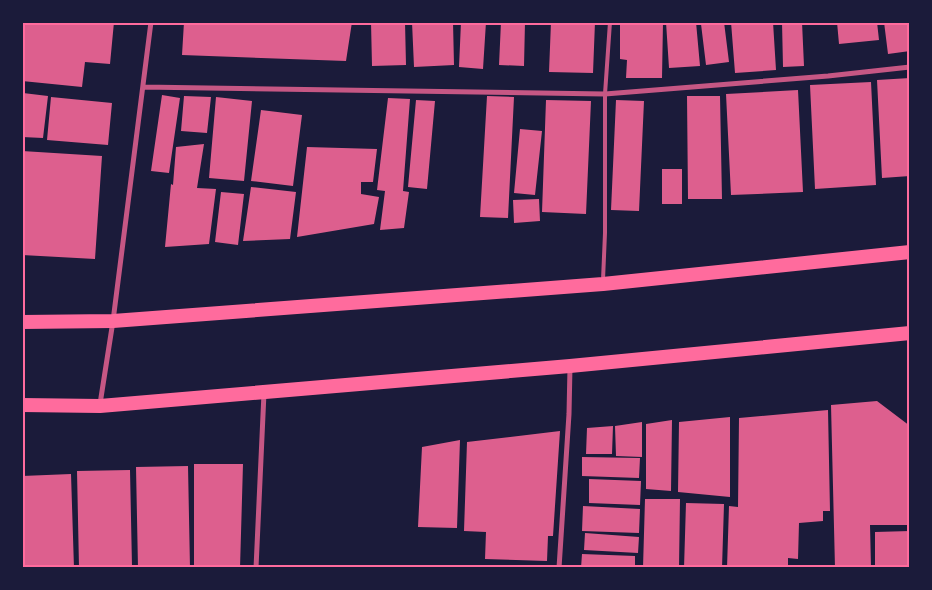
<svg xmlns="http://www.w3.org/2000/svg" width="932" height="590" viewBox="0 0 932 590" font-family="Barlow,sans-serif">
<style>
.building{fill:#dd5f8e}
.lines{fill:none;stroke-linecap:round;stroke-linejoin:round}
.service{stroke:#c65784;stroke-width:4}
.minor{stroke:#c65784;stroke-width:5}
.trunk{stroke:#ff6b9d;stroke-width:14}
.neatline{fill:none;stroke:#ff6b9d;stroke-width:2}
</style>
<rect width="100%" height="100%" fill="#1b1b3a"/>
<path class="building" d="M22 22H114L110 64 85 62 82 87 22 81Z
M184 22H352L346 61 182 55Z
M371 22H405L406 65 372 66Z
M412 22H453L454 65 414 67Z
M461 22H486L483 69 459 67Z
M501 22H525L524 66 499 65Z
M551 22H595L593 73 549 72Z
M620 22H663L662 78H626L627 60 620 59Z
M666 22H696L700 66 669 68Z
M714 22H724L729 62 706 65 701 24Z
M731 22H773L776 70 735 73Z
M782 22H802L804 66 783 67Z
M837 22H877L879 40 839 44Z
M884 22H910V51L888 54Z
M910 78V176L882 178 877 80Z
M871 82 876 185 815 189 810 85Z
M798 90 803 192 731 195 726 94Z
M23 93 48 96 43 138 22 137Z
M162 95 180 98 169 173 151 171Z
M184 96 211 97 207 133 181 131Z
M487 96 514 97 508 218 480 217Z
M687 96H720L722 199H688Z
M51 97 112 103 108 145 47 140Z
M216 97 252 101 244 181 209 178Z
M388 98 410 99 403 191 409 192 404 228 380 230 385 191 377 190Z
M416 100 435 101 427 189 408 187Z
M546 100 591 101 586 214 542 212Z
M616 100 644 101 639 211 611 210Z
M261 110 302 115 293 186 251 181Z
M520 129 542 131 535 195 514 193Z
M204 144 197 188 216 189 209 244 165 247 171 184 173 185 176 147Z
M307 147 377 149 373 182H361V194L379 197 374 224 297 237Z
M22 151 102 156 95 259 22 255Z
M662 169H682V204H662Z
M251 187 296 192 290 239 243 241Z
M221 192 244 194 238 245 215 242Z
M539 199 540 221 514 223 513 200Z
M877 401 910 426V525H870L871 568H835L831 405Z
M828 410 830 511H823V521L799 523 798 559 788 558V568H727L729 506 738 507 739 418Z
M730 417V497L678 492 679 422Z
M672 420 671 491 646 489V424Z
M642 422V457L616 456 615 426Z
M613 426 612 454H586L587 428Z
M560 431 553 536H548L547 561 485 559 486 532 464 531 467 442Z
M460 440 457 528 418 527 422 447Z
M582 457 640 458 639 478 582 476Z
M194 464H243L240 568H194Z
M188 466 190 568H138L136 467Z
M130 470 132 566 79 567 77 471Z
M71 474 74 568H22V476Z
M589 479 641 481 640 505 589 503Z
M645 499H680L679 568H643Z
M686 503 724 504 722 568H684Z
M583 506 640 509 639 533 582 531Z
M910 531V568H875V532Z
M585 533 639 537 638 553 584 550Z
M582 554 635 556V568H581Z"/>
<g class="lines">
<path class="service" d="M603 280 605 233V94L610 22"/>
<path class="minor" d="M143 87 605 94 828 76 910 67
M100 404 113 321 151 22
M256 568 264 393
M559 568 569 414 570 367"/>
<path class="trunk" d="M22 322 113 321 603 284 910 252
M22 405 100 406 570 366 910 333"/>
</g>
<rect width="932" height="590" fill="none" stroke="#1b1b3a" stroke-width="48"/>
<rect x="24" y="24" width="884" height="542" class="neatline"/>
</svg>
